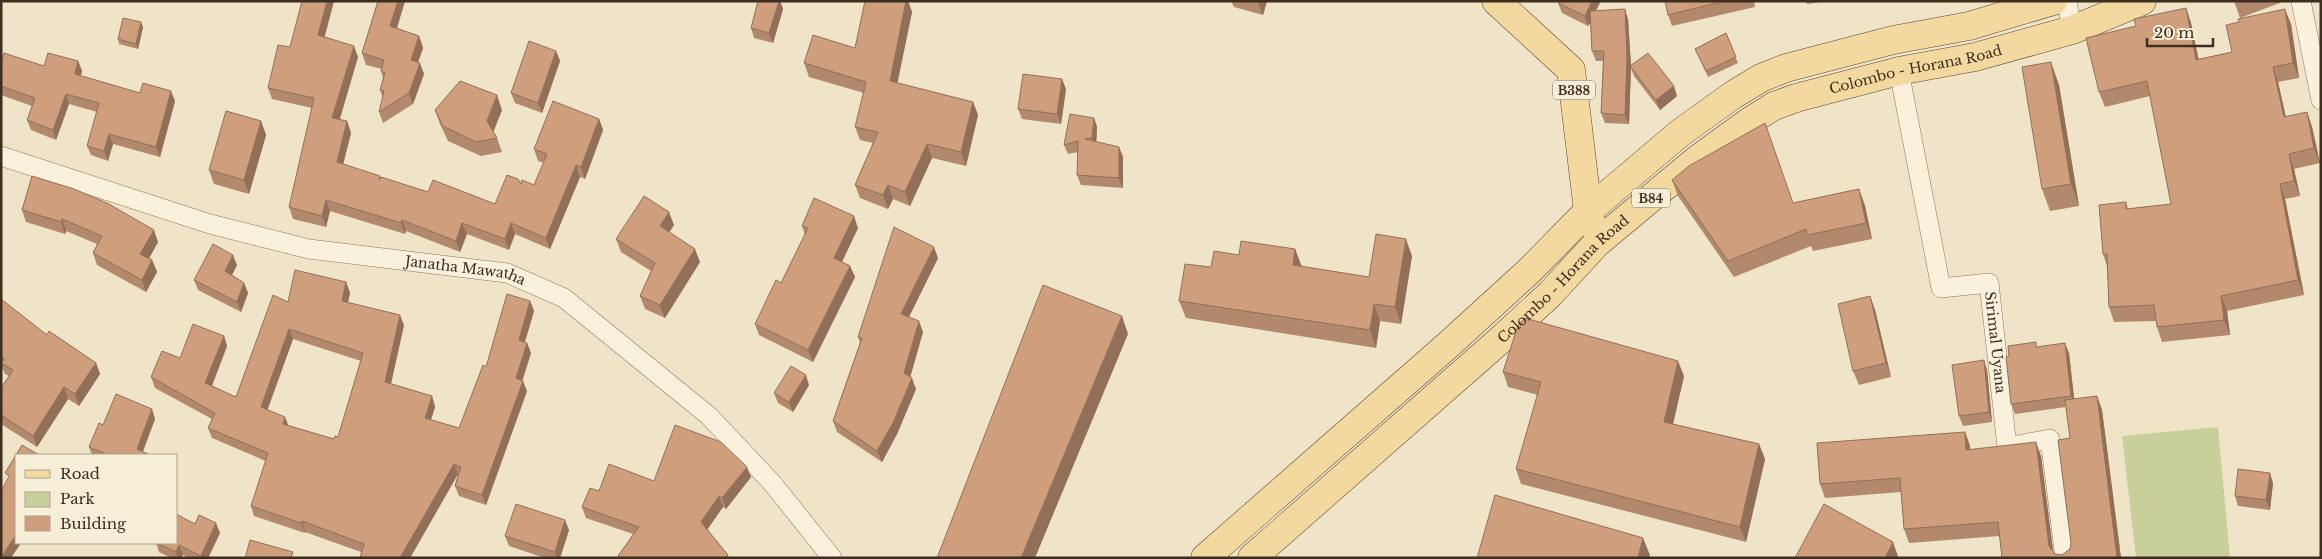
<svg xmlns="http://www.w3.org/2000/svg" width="2322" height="559" viewBox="0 0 2322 559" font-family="'Libre Baskerville',serif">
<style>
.green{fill:#c9cf9b}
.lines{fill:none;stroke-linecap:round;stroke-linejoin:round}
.minor-casing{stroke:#8d765c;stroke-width:20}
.primary-casing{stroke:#5b4430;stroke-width:29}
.minor{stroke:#faf1dc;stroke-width:19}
.primary{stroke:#f3d9a0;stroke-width:28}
.wall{fill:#b2896c;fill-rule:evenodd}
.shaded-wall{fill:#916f58}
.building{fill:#cf9f7d;stroke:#916f58;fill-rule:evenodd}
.labels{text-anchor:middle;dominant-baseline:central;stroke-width:4;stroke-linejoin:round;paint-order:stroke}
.shield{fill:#f7eed8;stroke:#756857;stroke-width:1}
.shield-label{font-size:12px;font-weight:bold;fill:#3d2e20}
.street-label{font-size:14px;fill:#3d2e20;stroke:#f7eed8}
</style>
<rect width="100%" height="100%" fill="#f0e4c8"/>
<path class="green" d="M2218 427 2230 558H2136L2122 436Z"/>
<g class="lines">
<g class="minor-casing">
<g id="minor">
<path d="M2067 1 2072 30"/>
<path d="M2301 1 2321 100"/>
<path id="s1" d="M1899 71 1941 288 1989 283 2007 447 2050 439 2065 558"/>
<path id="s2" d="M1 156 210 224 309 249 507 273 564 298 709 416 773 484 832 558"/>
</g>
</g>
<g class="primary-casing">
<g id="primary">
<path d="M1496 1 1571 70 1588 211 1592 225"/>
<path d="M1205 558 1448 345 1529 271 1588 211 1680 133 1733 95 1761 78 1786 68 1893 40 1969 26 2053 1"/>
<path id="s3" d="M1252 558 1499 341 1550 294 1597 243 1699 158 1750 121 1774 106 1796 98 1899 71 1975 57 2072 30 2142 1"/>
</g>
</g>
<use href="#minor" class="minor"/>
<use href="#primary" class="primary"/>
</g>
<path class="wall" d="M334 1 324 37 358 57 339 119 347 121 351 133 343 164 381 178 428 192 495 204 521 184 534 185 544 163 538 161 534 149 599 119 603 130 585 179 580 177 550 249 515 234 509 250 467 234 460 252 406 231 405 234 330 211 326 227 293 219 289 207 312 108 272 99 268 88 290 47Z
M378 1H405L397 28 419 36 423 48 418 62 424 74 413 104 383 123 379 112 383 98 380 90 383 78 381 71 382 69 366 65 362 53Z
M758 1H780L783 9 773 43 754 38 751 28Z
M865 1H908L912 12 897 83 973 102 978 115 966 166 932 158 910 206 893 199 888 209 860 198 855 185 873 143 860 140 855 127 864 93 809 77 804 63 855 48Z
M1231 1H1267L1263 15 1234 7Z
M1665 1H1754L1755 7 1672 26 1668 15Z
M1806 1H1829L1807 4Z
M2234 1H2285L2240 18Z
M1558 3 1596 11 1628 19 1631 66 1677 96 1660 110 1634 76 1631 68 1629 124 1605 123 1601 113 1603 61H1596L1592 51 1591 22 1588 26 1562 13Z
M2186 8 2191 23 2198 59 2232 52 2291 24 2299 78 2278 82 2286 117 2307 112 2312 127 2320 163 2294 169 2300 196 2285 199 2304 295 2227 311 2230 335 2162 342 2157 327 2156 321 2114 322 2109 307 2107 266 2103 254 2126 202 2128 209 2171 204 2150 96 2105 107 2099 92 2136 26Z
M143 27 138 49 119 44 118 39Z
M1726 33 1738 63 1708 77 1695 49Z
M556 51 560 61 542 113 515 103 511 93Z
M78 61 82 71 81 76 140 93 175 101 160 157 113 144 108 161 91 155 87 146 97 112 69 104 56 140 31 130 27 120 32 106 1 95V63L44 66Z
M2059 85 2079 206 2050 211 2042 189Z
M1066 89 1061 124 1022 119 1018 109Z
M435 110H502L493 132 497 138 502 152 481 156 448 141 440 124Z
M1094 118 1097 127 1096 142 1119 147 1123 157V188L1081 185 1077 175 1078 152 1068 154 1064 145Z
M261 121 266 135 249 194 214 184 209 170Z
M32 176 158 242 149 258 152 260 157 272 146 292 97 265 93 253 97 244 66 231 65 234 26 222 22 210Z
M1672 180 1793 203 1859 189 1865 206 1872 239 1813 251 1811 246 1734 277 1678 196Z
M674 225 669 232 700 262 665 318 645 309 640 296 651 271 621 252 616 239Z
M802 226 858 228 842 262 850 266 855 277 813 362 759 335 755 324 781 283 805 235Z
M1295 249 1301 266 1369 277 1412 256 1401 324 1380 321 1376 348 1186 318 1179 301 1211 267 1239 255Z
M938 258 909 317 923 332 910 377 916 389 897 434 882 462 837 432 833 421 860 343 858 337Z
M237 265 232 275 244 283 248 293 241 312 198 290 194 280Z
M346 282 350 293 348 302 404 325 391 384 432 396 435 407 431 420 459 428 486 367 530 301 534 311 525 342 527 343 531 353 522 381 527 391 486 505 459 496 455 486 458 474 410 558H360L361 552 305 532V533L254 516 251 506 266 461 212 438 208 428 212 419 155 388 151 377 180 358 224 336 227 346 212 386 236 397 288 302ZM293 339 361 361 338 437 334 439 289 426 267 410Z
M1870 296 1875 310 1891 377 1859 385 1853 371Z
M1 299 47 335 96 363 100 374 79 406 68 399 37 447 1 424V388L9 376 5 374 1 365Z
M2037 347 2069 353 2074 399 2097 396 2102 410 2121 558H2002L2000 536 1909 543 1904 529 1901 492 1825 498 1820 484 1965 432 1970 446V449L2041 456 2053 551 2055 554 2062 555 2070 549 2071 543 2070 438 2066 407 2015 414 2011 404 2009 356Z
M1987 370 1992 422 1963 426 1959 416Z
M1503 372 1684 376 1673 424 1759 444 1765 459 1746 542 1521 484 1516 469 1538 395 1508 387Z
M809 385 793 412 778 403 774 393Z
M155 419 143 452 150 455H92L89 447 103 425Z
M751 477 726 509 723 507 707 529 728 555 729 558H618V556L633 534 586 518 582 507 599 491 654 481Z
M2273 483 2270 510 2238 506 2235 496Z
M569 530 560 558H545L509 546 505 536Z
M220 533 208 558H188L183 555 181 558H171L159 552 156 543H176Z"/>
<path class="shaded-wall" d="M327 1H334L322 47 318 35Z
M398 1H405L394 37 390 26Z
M779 1H780L783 9 773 43 769 33Z
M906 1H908L912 12 895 95 890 81Z
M1259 1H1267L1263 15 1258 3Z
M1592 1H1601L1588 26 1585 16Z
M2186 8 2191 23 2202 75 2196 60Z
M1625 9 1628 19 1631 66 1629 124 1625 115Z
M2285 9 2291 24 2299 78 2293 63Z
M141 22 143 27 138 49 136 44Z
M419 36 423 48 415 71 411 60Z
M354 46 358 57 337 129 332 118Z
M556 51 560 61 542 113 538 103Z
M78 61 82 71 78 84 75 74Z
M2051 62 2059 85 2079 206 2071 184Z
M420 63 424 74 413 104 409 93Z
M2273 67 2278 82 2289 132 2284 117Z
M1062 79 1066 89 1061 124 1057 114Z
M1674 86 1677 96 1660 110 1656 100Z
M171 91 175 101 160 157 156 147Z
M66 94 69 104 56 140 53 130Z
M497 95 502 110 492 135 487 121Z
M973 102 978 115 966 166 961 152Z
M2307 112 2312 127 2320 163 2314 148Z
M1094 118 1097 127 1096 148 1092 138Z
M599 119 603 130 585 179 581 167Z
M261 121 266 135 249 194 244 180Z
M347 121 351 133 341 173 337 162Z
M109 134 113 144 108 161 104 151Z
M927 144 932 158 910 206 905 192Z
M1119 147 1123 157V188L1119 178Z
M2289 154 2294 169 2300 196 2294 181Z
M576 165 580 177 550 249 546 238Z
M2280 184 2285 199 2304 295 2298 280Z
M888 185 893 199 888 209 883 195Z
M1859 189 1865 206 1872 239 1866 223Z
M326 200 330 211 326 227 322 216Z
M669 212 674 225 665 239 660 226Z
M854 216 858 228 838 270 834 258Z
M62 219 66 231 65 234 61 222Z
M402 220 406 231 405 234 401 223Z
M462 223 467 234 460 252 456 241Z
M511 223 515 234 509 250 505 239Z
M154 230 158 242 145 266 140 254Z
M1406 239 1412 256 1401 324 1395 307Z
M934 247 938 258 905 325 901 314Z
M695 249 700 262 665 318 660 305Z
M1295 249 1302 267 1293 265Z
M233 255 237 265 229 280 225 271Z
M152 260 157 272 146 292 142 280Z
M850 266 855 277 813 362 808 350Z
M346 282 350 293 346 311 342 301Z
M244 283 248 293 241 312 237 302Z
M1870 296 1875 310 1891 377 1886 363Z
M2221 296 2227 311 2230 335 2224 320Z
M530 301 534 311 522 351 519 340Z
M1374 304 1380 321 1376 348 1370 330Z
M400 315 404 325 389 392 385 382Z
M1122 316 1128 334 1035 558H1021Z
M919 321 923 332 908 385 904 373Z
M289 329 293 339 265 417 261 407Z
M224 336 227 346 209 393 205 383Z
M527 343 531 353 520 388 516 378Z
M2065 343 2069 353 2075 406 2071 396Z
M1984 360 1987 370 1992 422 1989 412Z
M1678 361 1684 376 1670 437 1664 422Z
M96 363 100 374 79 406 75 394Z
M806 375 809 385 793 412 789 402Z
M912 378 916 389 897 434 882 462 877 451Z
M523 381 527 391 486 505 482 495Z
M64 387 68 399 37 447 33 436Z
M432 396 435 407 428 428 425 418Z
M2097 396 2102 410 2121 558H2117Z
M152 409 155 419 141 455 137 449Z
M285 417 289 427 283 424Z
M1965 432 1970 446 1971 464 1966 450Z
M2036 442 2041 456 2054 558 2049 546Z
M1759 444 1765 459 1746 542 1740 527Z
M454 464 458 474 410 558H400Z
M747 467 751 477 726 509 722 498Z
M2270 473 2273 483 2270 510 2266 500Z
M719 496 723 507 705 533 701 522Z
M565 520 569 530 560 558H557L555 552Z
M302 521 305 532V533L301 523Z
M216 523 220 533 208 558H202L201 556Z
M16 535V543H21L11 558H1Z
M1643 538 1650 555 1649 558H1638Z
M1893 542 1898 556 1897 558H1885Z
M179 545 183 555 181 558H178L176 552Z"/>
<path class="building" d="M302 1H327L318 35 354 46 332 118 347 121 337 162 380 176 379 180 381 177 428 192 433 180 495 204 507 175 518 179 521 184 522 180 534 185 547 154 534 149 553 101 599 119 581 167 576 165 546 238 511 223 505 239 462 223 456 241 402 220 401 223 326 200 322 216 289 207 314 98 268 88 278 45 290 47Z
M378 1H398L390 26 419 36 411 60 420 63 409 93 379 112 384 91 380 90 385 73 381 71 384 60 362 53Z
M758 1H779L769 33 751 28Z
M865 1H906L890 81 973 102 961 152 927 144 905 192 888 185 883 195 855 185 878 132 855 127 866 82 804 63 813 35 855 48Z
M1559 1H1592L1585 16 1558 3Z
M1665 1H1725L1668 15Z
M2186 8 2196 60 2232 52 2226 25 2239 22 2238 19 2285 9 2293 63 2273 67 2284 117 2307 112 2314 148 2289 154 2294 181 2280 184 2298 280 2221 296 2224 320 2157 327 2154 305 2109 307 2107 254H2103L2099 205 2126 202V209L2171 204 2147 81 2099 92 2086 38 2136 26 2134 19Z
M1625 9 1627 57 1625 115 1601 113 1604 51H1592L1590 11Z
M123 18 141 22 136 44 118 39Z
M1726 33 1736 57 1706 71 1695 49Z
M529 41 556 51 538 103 511 93Z
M4 53 44 66 48 53 78 61 75 74 140 93 143 83 171 91 156 147 109 134 104 151 87 146 99 103 66 94 53 130 27 120 35 98 1 86V63Z
M1648 53 1674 86 1656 100 1630 66Z
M2051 62 2071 184 2042 189 2022 67Z
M1023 74 1062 79 1057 114 1018 109Z
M460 81 497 95 487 121 497 138 476 142 443 126 435 110Z
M226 111 261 121 244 180 209 170Z
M1070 114 1094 118 1092 138 1085 139 1119 147V178L1077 175 1078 141 1064 145Z
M1765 123 1793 203 1859 189 1866 223 1807 235 1806 229 1728 261 1672 180 1689 166Z
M32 176 74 189 107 203 154 230 140 254 152 260 142 280 93 253 102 236 62 219 61 222 22 210Z
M644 196 669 212 660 226 695 249 660 305 640 296 655 263 616 239Z
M814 198 854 216 834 258 850 266 808 350 755 324 776 280 781 283 808 228 802 226Z
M894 227 934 247 901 314 919 321 904 373 912 378 893 423 877 451 833 421 862 338 858 337Z
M1376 234 1406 239 1395 307 1374 304 1370 330 1179 301 1185 264 1211 267 1214 251 1239 255 1241 241 1295 249 1293 265 1369 277Z
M213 244 233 255 225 271 244 283 237 302 194 280Z
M295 270 346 282 342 301 400 315 385 382 432 396 425 418 459 428 483 365 486 367 507 294 530 301 519 340 527 343 516 378 523 381 482 495 455 486 461 467 454 464 400 558H360L364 544 302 521 301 523 251 506 268 453 208 428 215 413 151 377 162 351 180 358 193 324 224 336 205 383 236 397 273 295 288 302ZM289 329 363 353 338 437 335 436 334 439 283 424 285 417 261 407Z
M1043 285 1122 316 1021 558H937Z
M1870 296 1886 363 1853 371 1838 304Z
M1 299 47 335 49 331 96 363 75 394 64 387 33 436 1 415V388L13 370 1 363 4 359 1 357Z
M1525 318 1678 361 1664 422 1759 444 1740 527 1516 469 1541 382 1503 372 1518 325Z
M2036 342V347L2065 343 2071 396 2011 404 2006 357 2009 356 2008 346Z
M1984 360 1989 412 1959 416 1952 365Z
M791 366 806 375 789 402 774 393Z
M116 394 152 409 137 449 150 455H103L104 453 89 447 99 423 103 425Z
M2097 396 2117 558H2002L1998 522 1904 529 1900 478 1820 484 1817 443 1965 432 1966 450 2036 442 2049 546 2055 554 2062 555 2070 549 2071 543 2058 440 2070 438 2065 400Z
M675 425 721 442 747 467 722 498 719 496 701 522 728 555 725 558H620L618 556 639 527 582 507 590 488 599 491 609 464 654 481Z
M22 445 39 455H16V535L1 557V492L9 476 5 473Z
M2238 469 2270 473 2266 500 2235 496Z
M1495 495 1643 538 1638 558H1477Z
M516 504 565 520 555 552 505 536Z
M1824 504 1893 542 1885 558H1795Z
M176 514 195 524 199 515 216 523 201 556 179 545 176 552 157 543H176Z
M250 540 293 552 291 558H245Z"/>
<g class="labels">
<g class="shield">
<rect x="1553" y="80.5" width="42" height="19" rx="4"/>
<rect x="1632" y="188.5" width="38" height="19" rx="4"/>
</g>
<g class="shield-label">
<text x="1574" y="90">B388</text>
<text x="1651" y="198">B84</text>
</g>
<g class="street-label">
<text stroke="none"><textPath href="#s3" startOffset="838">Colombo - Horana Road</textPath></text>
<text stroke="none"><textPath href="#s2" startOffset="480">Janatha Mawatha</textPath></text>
<text stroke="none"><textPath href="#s3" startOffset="418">Colombo - Horana Road</textPath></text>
<text stroke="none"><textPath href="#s1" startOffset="329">Sirimal Uyana</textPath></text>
</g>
</g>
<rect width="2322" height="559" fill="none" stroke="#3d2e20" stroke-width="5"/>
<rect x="15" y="454" width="162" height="90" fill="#f7eed8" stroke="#ada18e"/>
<rect x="25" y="470" width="25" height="8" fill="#f3d9a0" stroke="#ada18e"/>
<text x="60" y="479" font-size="15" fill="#3d2e20">Road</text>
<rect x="25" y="492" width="25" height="15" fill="#c9cf9b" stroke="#ada18e"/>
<text x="60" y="504" font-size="15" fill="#3d2e20">Park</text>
<rect x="25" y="516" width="25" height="15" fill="#cf9f7d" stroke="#ada18e"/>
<text x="60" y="529" font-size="15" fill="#3d2e20">Building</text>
<path d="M2147 38v8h66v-8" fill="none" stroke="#3d2e20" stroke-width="2.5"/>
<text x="2154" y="38" font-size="15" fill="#3d2e20" stroke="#f7eed8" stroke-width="4" paint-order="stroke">20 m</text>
</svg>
